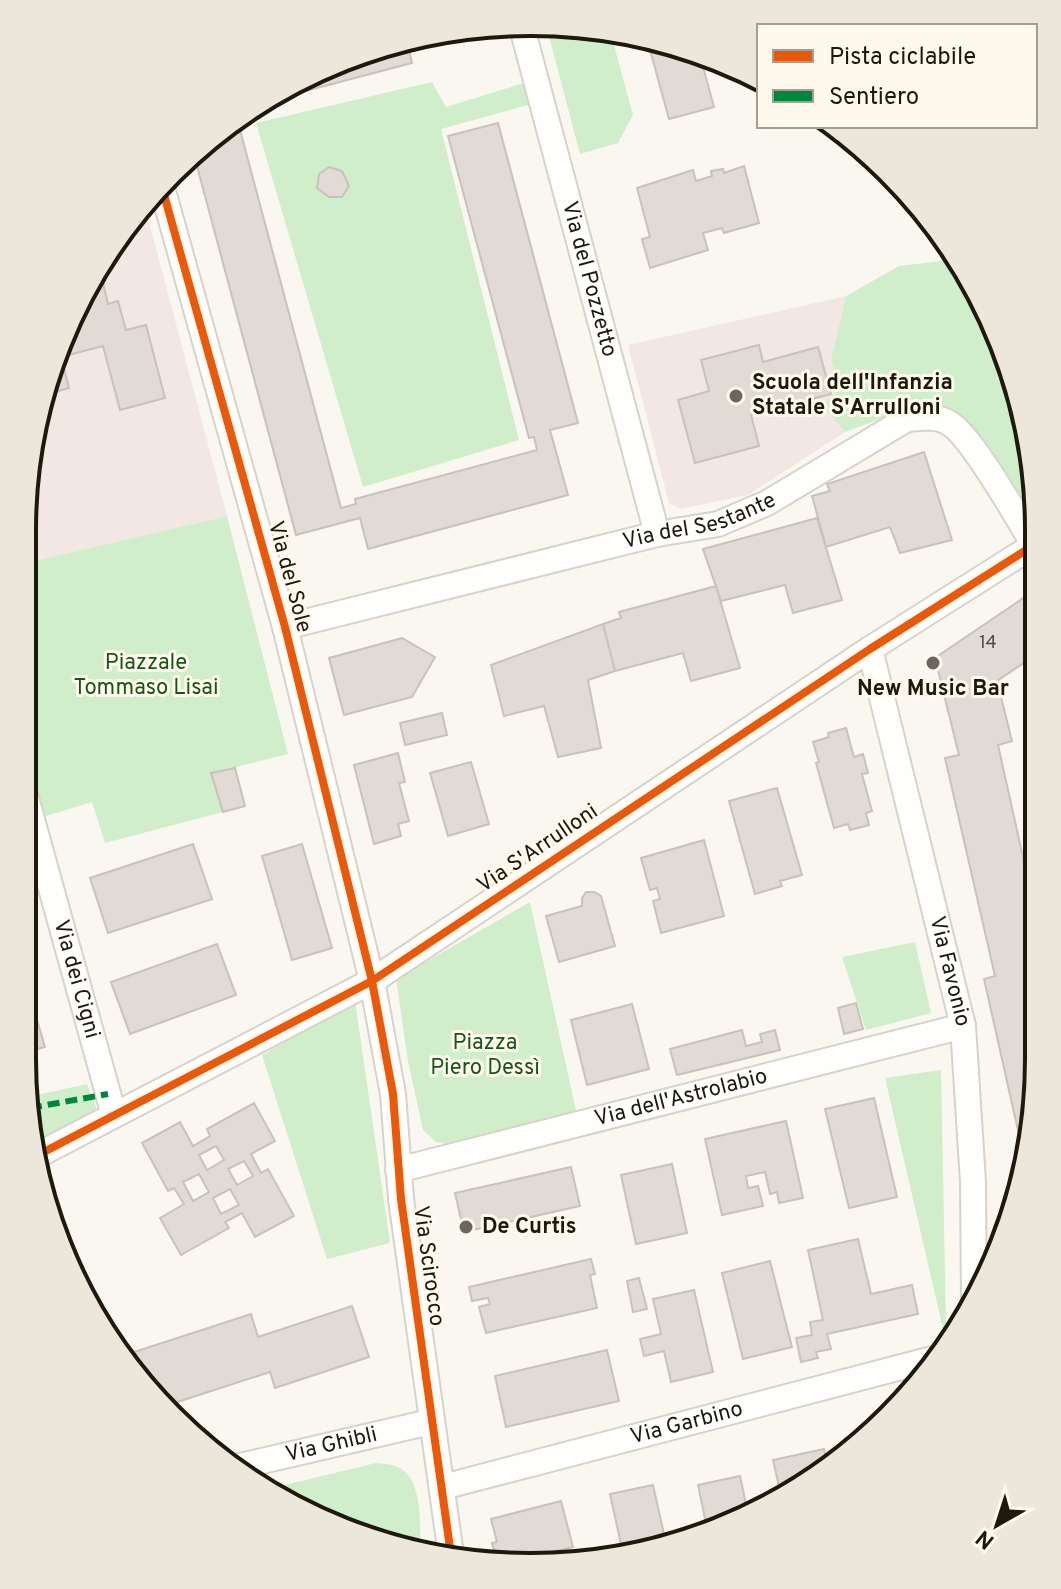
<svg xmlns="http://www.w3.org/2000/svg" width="1061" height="1589" viewBox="0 0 1061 1589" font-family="Overpass,sans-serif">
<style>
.education{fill:#f2e7e3}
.green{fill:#d1eeca}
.building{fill:#e2dad4;stroke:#c8c2bb;stroke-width:2;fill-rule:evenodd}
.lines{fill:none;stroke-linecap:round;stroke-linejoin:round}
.street-casing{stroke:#d7d3ca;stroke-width:28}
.street{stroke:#fefefd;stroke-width:24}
.quiet{stroke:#00873e;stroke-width:6;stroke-dasharray:12 6;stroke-linecap:butt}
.cycleway-casing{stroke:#fef9ec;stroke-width:13}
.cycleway{stroke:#e8590c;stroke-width:8}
.poi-dot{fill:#6a675c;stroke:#fef9ec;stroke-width:3}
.labels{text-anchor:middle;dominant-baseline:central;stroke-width:6;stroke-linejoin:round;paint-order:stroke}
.number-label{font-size:18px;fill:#4e493f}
.street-label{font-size:22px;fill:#1d190d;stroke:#fef9ec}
.poi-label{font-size:22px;font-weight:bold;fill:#1d190d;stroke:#fef9ec;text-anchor:start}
.park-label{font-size:22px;fill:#165714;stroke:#fef9ec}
.rim{fill:none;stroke:#1d190d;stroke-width:4}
</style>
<rect width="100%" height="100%" fill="#faf7f0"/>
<path class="education" d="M145 207 227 516 30 562 32 432 75 305Z
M846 296 831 360 840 388 822 405 845 432 748 495 681 509 669 503 628 345Z"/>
<path class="green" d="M546 25 612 38 633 115 618 143 580 154Z
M432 82 446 107 527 82 532 104 441 129 519 440 363 487 256 123Z
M950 260 1000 335 1037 520 1032 523 960 419 921 404 845 432 822 405 840 388 831 360 846 296 899 266Z
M227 516 288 754 212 773 223 812 105 843 92 802 43 817 26 769 30 562Z
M530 902 577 1115 446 1144 436 1142 423 1130 408 1061 396 979Z
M915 942 931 1013 866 1030 842 957Z
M355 1001 390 1243 327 1259 262 1055Z
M941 1070 946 1325 944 1333 885 1078Z
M87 1084 97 1110 53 1135 36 1141 28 1097Z
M376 1463C382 1464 390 1464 395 1466 424 1475 419 1524 421 1548L336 1528 268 1489Z"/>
<path class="building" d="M408 46 412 63 279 98 335 61Z
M649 46 700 56 714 107 669 119Z
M498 123 578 423 550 430 568 495 368 549 360 518 296 535 194 155 239 126 341 508 356 504 355 499 537 450 534 437 529 438 448 136Z
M744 166 759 223 724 233 722 228 703 233 708 250 650 268 642 239 650 237 637 188 693 170 696 181 712 176 711 171 723 169 724 173Z
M329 167 342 171 349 186 342 197H329L317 188 319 174Z
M100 270 108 304 118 301 126 330 146 325 165 398 120 410 103 346 61 357 69 388 44 395 75 305Z
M759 345 763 362 818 347 831 394 751 415 759 446 695 463 678 400 709 391 701 360Z
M924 452 952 540 900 553 890 527 826 547 812 496 830 491 827 484Z
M817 518 842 600 793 613 785 585 721 601 703 549Z
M716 586 740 668 691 681 683 653 615 671 603 624 621 618 619 612Z
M1038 588 1037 654 997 681 1012 741 998 745 1033 902 1029 1157 1026 1166 984 979 995 976 945 758 959 755 935 658Z
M603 624 615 671 588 680 601 748 558 757 544 706 504 716 491 665Z
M402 638 435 657 412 697 344 715 329 658Z
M442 713 447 735 405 745 400 723Z
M846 728 854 757 863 754 868 773 862 774 872 811 866 813 869 825 850 830 848 824 834 828 816 763 819 762 813 742 829 737 828 733Z
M398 753 405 782 399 783 409 821 398 824 401 836 374 844 354 765Z
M471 762 489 824 448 836 430 773Z
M235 768 245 806 223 812 211 773Z
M777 788 802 875 780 881 782 886 755 894 729 801Z
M704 840 724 916 661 933 653 901 660 899 657 888 650 890 641 858Z
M193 844 212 899 108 933 90 878Z
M302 844 332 948 292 960 262 856Z
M586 892H594L601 896 615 946 559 962 546 916 582 906V898Z
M217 944 236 995 130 1034 111 982Z
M23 972 45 1047 22 1053Z
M856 1003 863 1029 844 1034 838 1008Z
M632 1004 649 1069 587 1085 571 1020Z
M742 1030 746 1046 762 1042 760 1034 775 1030 780 1050 677 1075 670 1049Z
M874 1098 897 1197 849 1208 825 1109Z
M254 1103 275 1141 251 1154 261 1173 268 1169 294 1216 255 1237 242 1213 225 1222 229 1228 181 1255 160 1218 184 1204 174 1188 168 1191 142 1143 180 1122 193 1146 210 1136 207 1129ZM216 1146 224 1160 207 1170 199 1155ZM244 1161 253 1176 237 1185 228 1169ZM199 1174 209 1192 193 1201 183 1182ZM230 1189 239 1205 221 1214 213 1198Z
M786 1121 803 1198 779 1203 777 1192 770 1194 765 1172 746 1176 748 1188 758 1186 763 1206 722 1215 705 1139Z
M672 1164 687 1233 636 1244 621 1175Z
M571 1167 580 1206 464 1232 455 1193Z
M858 1239 871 1294 912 1285 918 1314 827 1334 831 1349 816 1352 818 1358 801 1362 796 1338 812 1335 810 1322 823 1320 808 1250Z
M76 1251 91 1304H90L65 1254Z
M591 1259 595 1274 590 1275 597 1308 486 1333 479 1307 490 1304 488 1298 472 1301 469 1287Z
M770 1261 792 1347 743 1359 722 1273Z
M639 1278 647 1309 633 1312 627 1281Z
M694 1290 713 1372 671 1382 664 1351 644 1356 640 1339 661 1334 653 1299Z
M352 1306 369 1357 275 1388 270 1372 168 1405 122 1356 251 1314 258 1337Z
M607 1350 619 1401 506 1427 495 1376Z
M824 1449 828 1466 782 1500 773 1460Z
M740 1476 748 1513 707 1528 698 1485Z
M653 1485 666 1543 624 1558 610 1494Z
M561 1501 573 1547 498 1566 492 1543 497 1542 491 1519Z"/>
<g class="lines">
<g class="street-casing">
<g id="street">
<path id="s1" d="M521 24 657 534"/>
<path d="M161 184 285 627 372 981 393 1094 401 1199 451 1555"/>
<path id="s2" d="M285 627 657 534 718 524 767 503 907 419C920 418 937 415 949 423 972 436 1018 519 1034 545"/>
<path id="s3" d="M870 649 963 1026 973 1182 974 1301"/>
<path id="s4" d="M26 798 114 1115"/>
<path d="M38 1155 372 981 870 649 1039 542"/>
<path id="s5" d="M398 1170 963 1026"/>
<path id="s6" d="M232 1468 430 1422"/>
<path id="s7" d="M443 1487 932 1359"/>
</g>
</g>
<use href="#street" class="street"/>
<path class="quiet" d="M30 1108 108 1094"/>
<g class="cycleway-casing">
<path id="cycleway" d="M161 184 285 627 372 981 393 1094 401 1199 451 1555
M38 1155 372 981 870 649 1039 542"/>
</g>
<use href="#cycleway" class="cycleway"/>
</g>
<g class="poi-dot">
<circle cx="736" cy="396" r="8"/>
<circle cx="933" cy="663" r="8"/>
<circle cx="466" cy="1227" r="8"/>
</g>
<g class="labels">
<g class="number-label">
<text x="988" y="643">14</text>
</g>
<g class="street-label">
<text stroke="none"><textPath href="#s1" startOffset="264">Via del Pozzetto</textPath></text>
<text stroke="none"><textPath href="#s2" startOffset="428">Via del Sestante</textPath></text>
<text transform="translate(289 577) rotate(75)">Via del Sole</text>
<text transform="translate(538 849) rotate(-34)">Via S'Arrulloni</text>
<text stroke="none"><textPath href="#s3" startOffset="332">Via Favonio</textPath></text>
<text stroke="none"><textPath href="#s4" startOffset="188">Via dei Cigni</textPath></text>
<text stroke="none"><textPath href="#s5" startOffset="292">Via dell'Astrolabio</textPath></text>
<text transform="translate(428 1266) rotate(82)">Via Scirocco</text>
<text stroke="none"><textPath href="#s7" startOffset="252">Via Garbino</textPath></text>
<text stroke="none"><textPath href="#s6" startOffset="102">Via Ghibli</textPath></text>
</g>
<g class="poi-label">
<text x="752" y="383">Scuola dell'Infanzia<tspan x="752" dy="25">Statale S'Arrulloni</tspan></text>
<text x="933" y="689" text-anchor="middle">New Music Bar</text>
<text x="482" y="1227">De Curtis</text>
</g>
<g class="park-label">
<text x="146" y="663">Piazzale<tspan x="146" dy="25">Tommaso Lisai</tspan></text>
<text x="485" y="1043">Piazza<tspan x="485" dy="25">Piero Dessì</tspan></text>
</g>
</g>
<path d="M0 0H1061V1589H0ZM530 36H531A494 494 0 0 1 1025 530V1059A494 494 0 0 1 531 1553H530A494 494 0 0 1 36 1059V530A494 494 0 0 1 530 36Z" fill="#ece7da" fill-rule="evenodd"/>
<path class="rim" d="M530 36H531A494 494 0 0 1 1025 530V1059A494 494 0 0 1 531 1553H530A494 494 0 0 1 36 1059V530A494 494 0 0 1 530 36Z"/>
<rect x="757" y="24" width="280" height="104" fill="#fef9ec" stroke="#a49f93" stroke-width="2"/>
<rect x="773" y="50" width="40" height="12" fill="#e8590c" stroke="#a49f93" stroke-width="2"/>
<text x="829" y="64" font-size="24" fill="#1d190d">Pista ciclabile</text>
<rect x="773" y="90" width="40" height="12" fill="#00873e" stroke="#a49f93" stroke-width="2"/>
<text x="829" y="104" font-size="24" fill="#1d190d">Sentiero</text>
<g transform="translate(997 1525) rotate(219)" stroke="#fef9ec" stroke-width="6" paint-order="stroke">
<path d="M0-6L14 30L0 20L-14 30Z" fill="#1d190d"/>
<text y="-12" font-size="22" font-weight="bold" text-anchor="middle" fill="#1d190d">N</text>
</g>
</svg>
